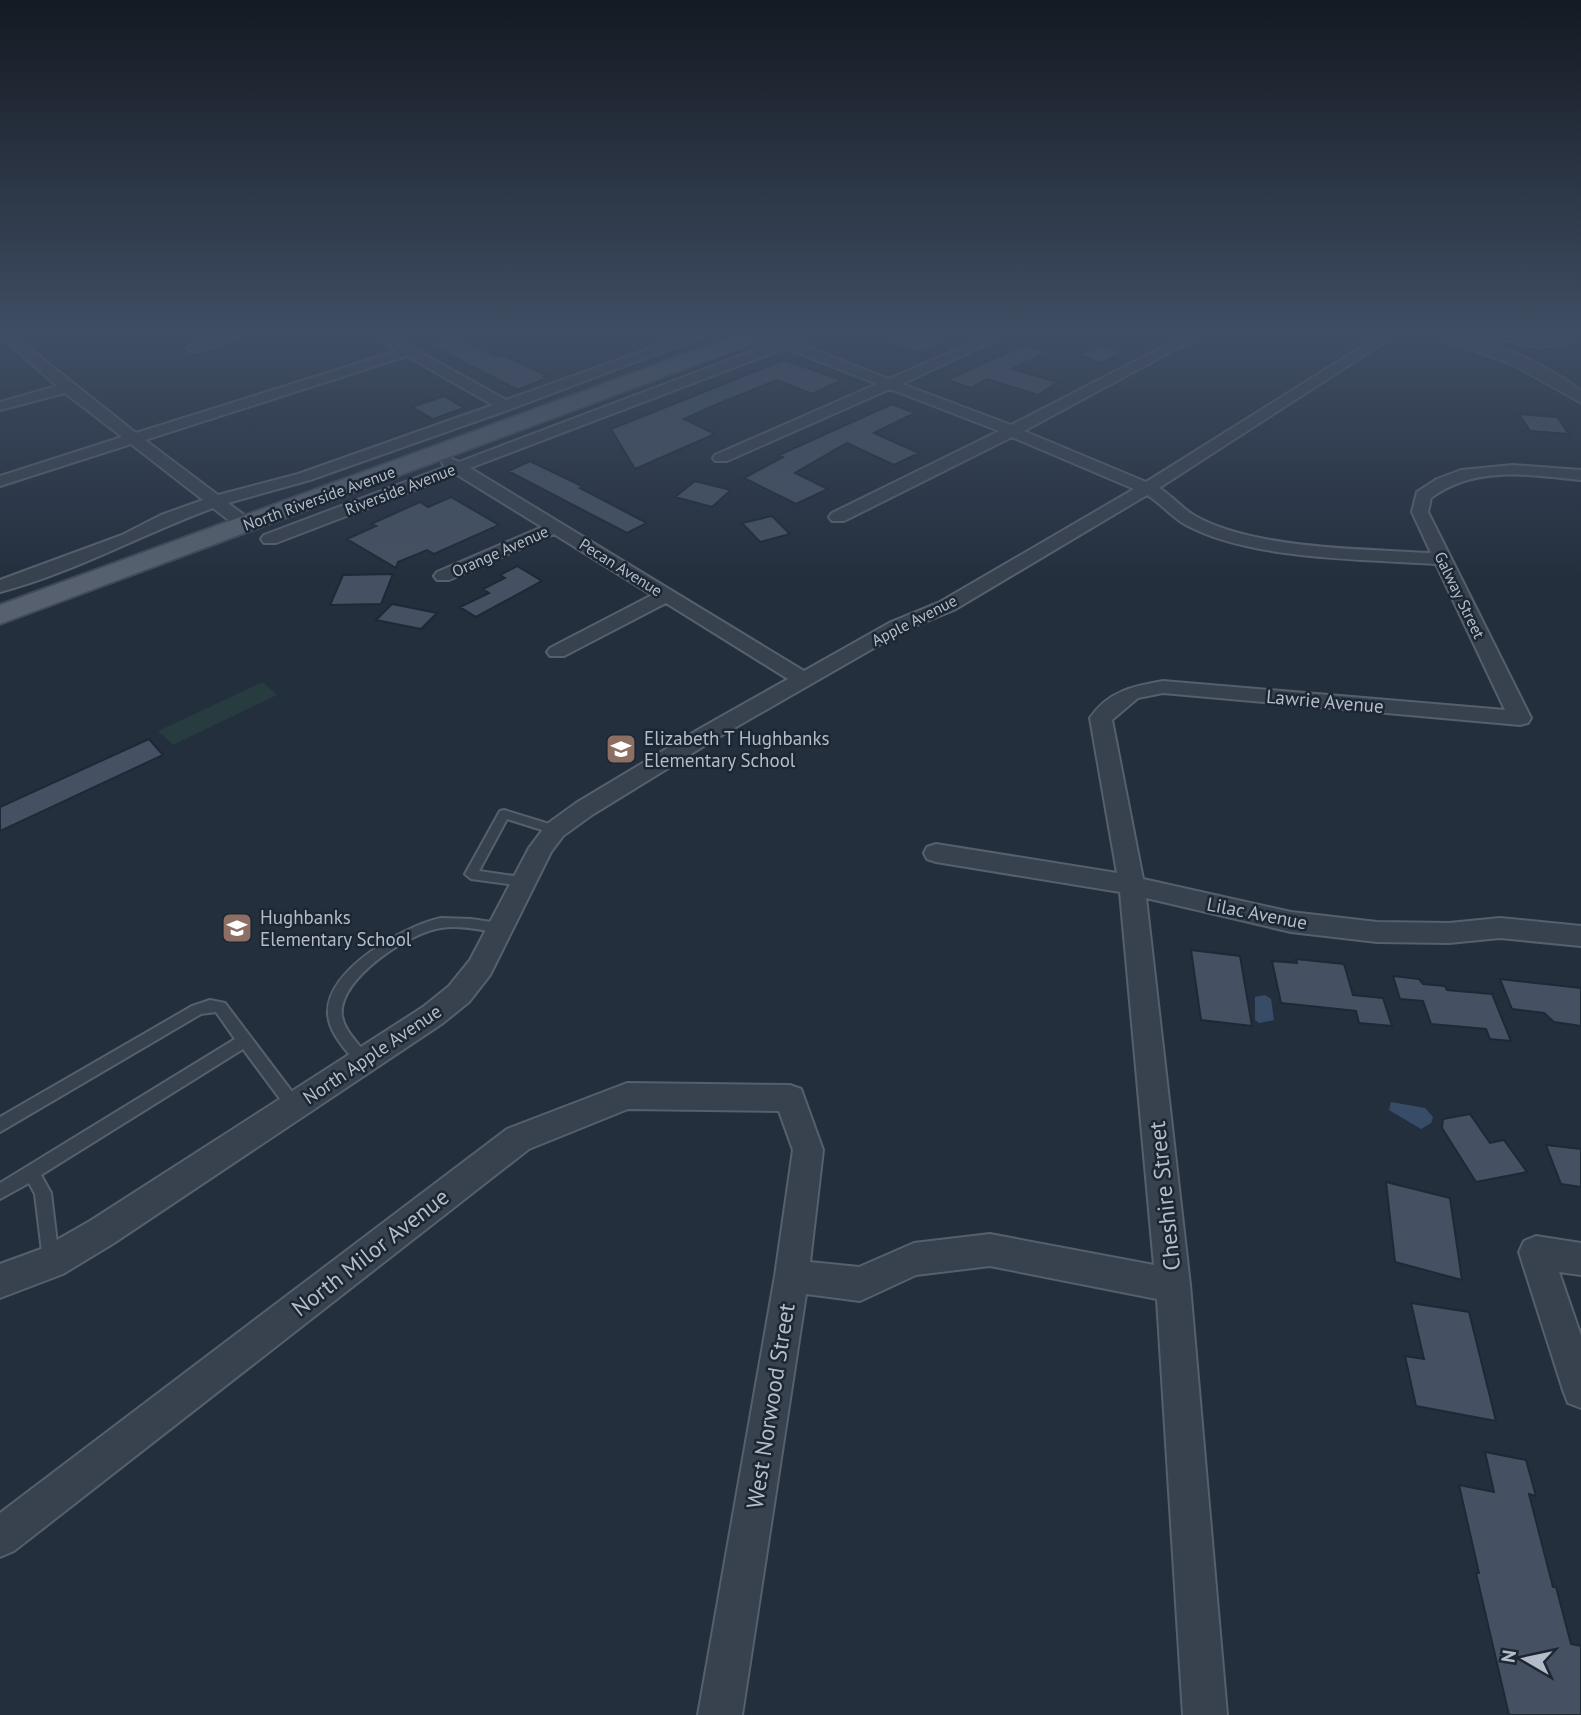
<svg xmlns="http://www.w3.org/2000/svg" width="1581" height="1715" viewBox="0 0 1581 1715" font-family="'PT Sans',sans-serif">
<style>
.green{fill:#263c3f}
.water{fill:#394c67}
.building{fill:#455162;stroke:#1f2835;stroke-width:2}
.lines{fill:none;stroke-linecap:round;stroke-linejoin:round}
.service-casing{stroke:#565f6c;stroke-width:4}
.minor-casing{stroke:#565f6c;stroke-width:4}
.tertiary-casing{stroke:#565f6c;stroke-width:3}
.primary-casing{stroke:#414a57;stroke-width:4}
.service{fill:#38414e;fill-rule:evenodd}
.minor{fill:#38414e;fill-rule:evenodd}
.tertiary{fill:#38414e;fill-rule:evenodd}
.primary{fill:#56606e;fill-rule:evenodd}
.labels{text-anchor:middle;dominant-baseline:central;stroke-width:5;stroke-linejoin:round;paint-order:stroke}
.far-street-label{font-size:16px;fill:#b4bcc9;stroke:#1d2633}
.street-label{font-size:19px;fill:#b4bcc9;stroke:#1d2633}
.poi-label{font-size:19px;fill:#b4bcc9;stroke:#1d2633;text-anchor:start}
.near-street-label{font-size:23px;fill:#b4bcc9;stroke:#1d2633}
</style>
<rect width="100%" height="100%" fill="#242f3e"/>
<path class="green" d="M263 682 277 695 173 745 158 731Z"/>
<path class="water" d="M1265 995 1271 999 1274 1020 1259 1023 1255 1020V997Z
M1391 1102 1425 1108 1433 1117 1431 1123 1421 1129 1389 1110Z"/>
<path class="building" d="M882 336H957L924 353 881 340Z
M453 337 497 356 502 355 548 376 544 377 547 378 518 390 430 345Z
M1024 345 1046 352 1012 369 1058 382 1038 395 987 379 971 388 947 380Z
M1100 345 1123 352 1102 363 1079 355Z
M784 360 842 380 812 394 777 380 720 403 684 419 715 434 635 469 611 429Z
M444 396 464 408 433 419 412 407Z
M892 404 915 413 874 433 919 453 894 465 847 443 795 473 828 489 796 504 744 478 783 457 779 455Z
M1519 414 1557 417 1569 434 1530 431Z
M530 461 582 486 580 488 647 523 627 533 508 471Z
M695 481 731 490 712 507 675 497Z
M451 497 499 525 434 554 427 550 398 562 396 568 347 539 376 526 371 524 420 502 428 507Z
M772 516 790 534 760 542 742 523Z
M517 566 542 581 476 617 460 607 489 593 483 589 505 578 500 575Z
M393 574 381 604 330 605 343 575Z
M392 604 437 613 421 629 376 620Z
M149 739 163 755 0 831V807Z
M1191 950 1240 956 1252 1026 1201 1020Z
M1296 959 1344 964 1353 995 1383 998 1392 1026 1359 1023 1356 1011 1281 1003 1272 961 1297 963Z
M1393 976 1419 979 1423 984 1445 986 1447 990 1492 994 1511 1041 1490 1039 1486 1029 1431 1024 1423 1001 1400 999Z
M1500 979 1581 988V1026L1554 1022 1544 1013 1512 1009Z
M1470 1114 1490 1143 1504 1140 1527 1172 1476 1182 1442 1128 1443 1119Z
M1546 1145 1581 1149V1187L1561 1184Z
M1386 1182 1450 1198 1462 1280 1395 1262Z
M1411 1303 1469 1312 1496 1421 1416 1406 1405 1356 1424 1359Z
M1485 1452 1526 1460 1536 1496 1529 1494 1553 1587H1556L1571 1644 1581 1646V1715H1509L1476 1573H1479L1459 1485 1494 1492Z"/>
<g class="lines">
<g class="service-casing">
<path id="service" d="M1485 336H1500L1541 343 1568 339V336H1574V341L1541 347Z
M504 810 559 827 561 830 555 834 507 819 479 871 528 878 530 881 528 884 524 886 471 879 465 874 500 811Z
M441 918 471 919 505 924 507 928 505 932 500 933C481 930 460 925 441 928 410 932 337 979 342 1016 345 1034 362 1045 370 1061L368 1065C357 1069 354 1060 348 1053 339 1042 329 1029 328 1014 325 970 404 926 441 918Z
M210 1000 225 1003 299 1101 301 1106 299 1111 294 1113 289 1111 243 1049 41 1175 51 1193 59 1260 57 1266 51 1268 45 1266 43 1260 35 1194 29 1183 0 1199V1183L235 1039 216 1012 201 1014 0 1132V1117L192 1006Z"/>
</g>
<g class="minor-casing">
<path id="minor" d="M0 336H14L136 433 397 351 375 336H391L506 400 685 336H704L511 409 310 480 228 503 252 521 255 525 252 529H240L213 508C142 534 73 573 0 592V580L122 535 161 515 203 500 131 444 0 486V476L122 437 65 393 0 410V402L57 386ZM407 356 493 405 298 474 218 495 145 440Z
M220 336H241L194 352 187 348Z
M792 336H804V341L797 343 889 379 987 336H1004L902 384 1011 425 1184 336H1200L1024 431 1146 482 1379 336H1394L1159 488C1173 496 1183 510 1197 517 1256 549 1363 549 1431 553L1412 512 1417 492 1437 479 1461 470 1513 465 1581 470V480C1530 475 1475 465 1431 498L1428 512 1531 718 1528 723 1520 725 1163 693 1138 698 1112 720 1143 879 1291 912 1377 922 1449 923 1500 918 1581 926V946L1500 938 1449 943 1377 942 1291 932 1146 898 1190 1285 1227 1715H1183L1157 1299 990 1266 916 1275 860 1301 806 1294 742 1715H698L775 1276 793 1150 779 1111 628 1109 529 1149 14 1551 0 1557V1513L507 1129 627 1083 790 1085 801 1089 823 1150 810 1262 859 1267 914 1243 990 1234 1154 1265 1120 892 936 862 927 859 924 853 927 847 936 844 1117 873 1090 718C1108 691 1134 686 1163 681L1505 710 1436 564C1362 559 1251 560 1186 525 1171 517 1161 503 1147 495L954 610 905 630 717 738 592 815 563 836 551 852 490 975 469 1002 443 1023 114 1243 63 1274 0 1298V1264L41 1249 90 1221 423 1007 449 986 470 960 529 848 547 824 576 803 701 728 788 679 666 603 564 656H550L547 652 550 648 652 595 554 534 449 580H437L434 576 437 572 542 527 456 474 276 543H264L261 539 264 535 445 467 442 463 444 460 450 458 459 462ZM785 348 877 384 715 455 713 458 715 461H727L890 389 999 431 832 513 829 517 832 521H844L1012 437 1134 489 940 602 891 622 804 671 470 468Z
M1536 1236 1581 1243V1275L1559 1272 1581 1336V1408L1568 1403 1563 1390 1519 1252 1524 1241Z"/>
</g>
<g class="tertiary-casing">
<path id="tertiary" d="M1439 336C1490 336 1540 361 1581 390V403L1511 364 1441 339Z"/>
</g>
<g class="primary-casing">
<path id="primary" d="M735 336H765L762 340 0 624V605Z"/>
</g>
<use href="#service" class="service"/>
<use href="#minor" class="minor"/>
<use href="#tertiary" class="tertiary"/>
<use href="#primary" class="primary"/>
</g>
<linearGradient id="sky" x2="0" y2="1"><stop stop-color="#141a22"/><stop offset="0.58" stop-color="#3f4d63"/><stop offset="1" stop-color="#3f4d63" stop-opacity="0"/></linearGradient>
<rect width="1581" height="576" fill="url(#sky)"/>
<defs>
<g id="school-square" transform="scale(1.575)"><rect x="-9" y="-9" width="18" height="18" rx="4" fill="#8d6e63" stroke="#1d2633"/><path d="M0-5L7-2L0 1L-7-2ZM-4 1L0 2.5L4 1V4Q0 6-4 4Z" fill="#fff"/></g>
</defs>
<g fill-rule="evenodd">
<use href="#school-square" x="621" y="749"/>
<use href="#school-square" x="237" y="928"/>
</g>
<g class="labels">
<g class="far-street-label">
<text transform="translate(400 489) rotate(-21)">Riverside Avenue</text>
<text transform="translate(319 498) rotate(-20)">North Riverside Avenue</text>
<text transform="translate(500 551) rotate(-24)">Orange Avenue</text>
<text transform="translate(621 567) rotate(32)">Pecan Avenue</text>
<text transform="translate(1460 595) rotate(64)">Galway Street</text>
<text transform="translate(914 620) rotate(-27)">Apple Avenue</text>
</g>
<g class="street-label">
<text transform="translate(1325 701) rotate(5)">Lawrie Avenue</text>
<text transform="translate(1257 913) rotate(11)">Lilac Avenue</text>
<text transform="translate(372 1054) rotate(-34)">North Apple Avenue</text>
</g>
<g class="poi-label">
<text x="644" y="738">Elizabeth T Hughbanks<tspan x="644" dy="22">Elementary School</tspan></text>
<text x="260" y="917">Hughbanks<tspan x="260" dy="22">Elementary School</tspan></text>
</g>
<g class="near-street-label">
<text transform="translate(1164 1196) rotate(-96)">Cheshire Street</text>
<text transform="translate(370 1252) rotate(-38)">North Milor Avenue</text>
<text transform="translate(770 1406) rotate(-81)">West Norwood Street</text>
</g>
</g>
<g transform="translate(1525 1659) rotate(279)" stroke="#1d2633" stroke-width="5" paint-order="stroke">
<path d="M0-5L12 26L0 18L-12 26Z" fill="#b4bcc9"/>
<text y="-10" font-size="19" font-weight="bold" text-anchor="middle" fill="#b4bcc9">N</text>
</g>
</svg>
